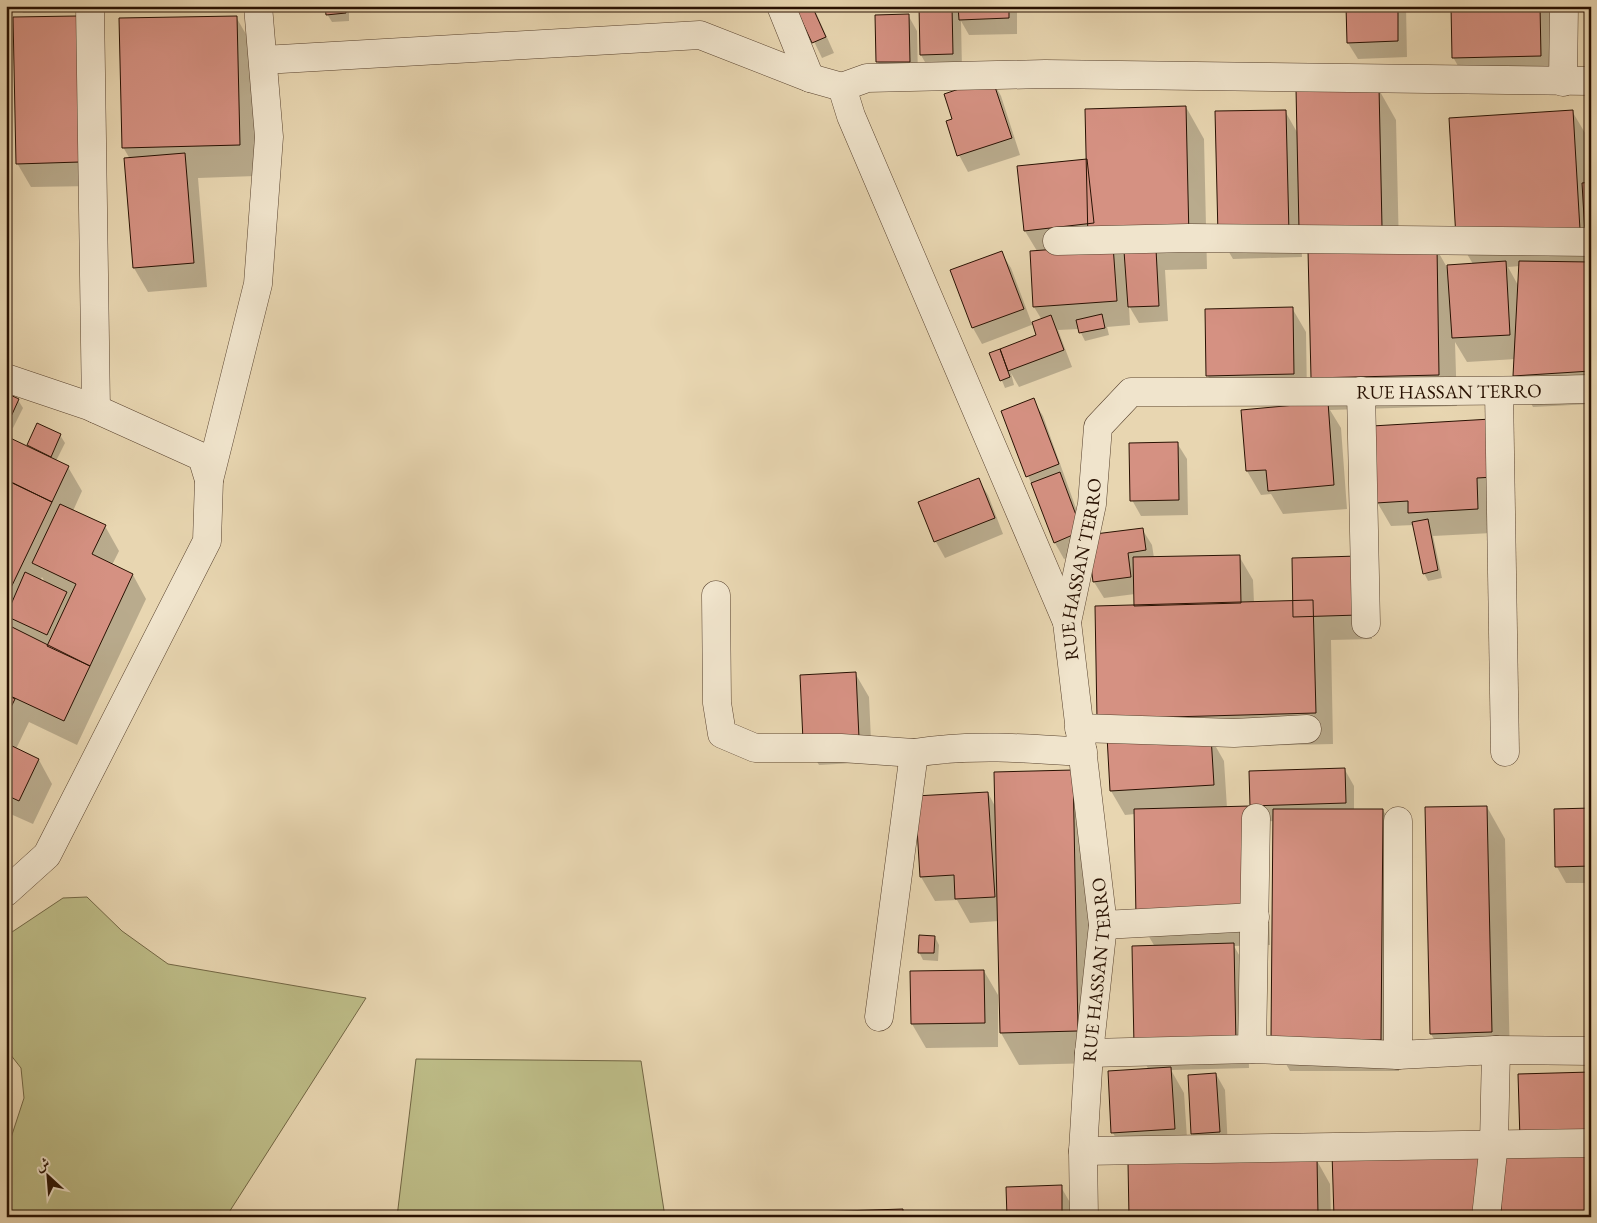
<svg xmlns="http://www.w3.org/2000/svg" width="1597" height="1223" viewBox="0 0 1597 1223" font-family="'EB Garamond',Amiri,serif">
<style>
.green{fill:#bdbc87;stroke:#726644}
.shadow{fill:#0003;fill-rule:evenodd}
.building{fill:#d59182;stroke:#281102}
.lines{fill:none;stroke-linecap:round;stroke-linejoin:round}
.minor-casing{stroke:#58422e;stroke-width:29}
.minor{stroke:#f0e4cc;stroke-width:28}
.labels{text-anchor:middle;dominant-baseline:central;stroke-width:4.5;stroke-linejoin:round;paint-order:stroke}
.street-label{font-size:19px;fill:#281102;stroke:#f0e4cc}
</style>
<rect width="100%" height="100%" fill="#e8d6b1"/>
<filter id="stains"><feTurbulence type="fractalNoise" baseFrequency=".004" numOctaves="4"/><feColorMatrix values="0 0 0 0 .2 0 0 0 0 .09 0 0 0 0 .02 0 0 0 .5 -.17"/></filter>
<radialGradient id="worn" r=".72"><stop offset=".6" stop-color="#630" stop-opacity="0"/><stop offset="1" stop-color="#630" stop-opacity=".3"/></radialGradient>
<path class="green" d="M87 897 122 931 168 964 366 998 226 1217H6V1153L24 1098 21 1068 6 1049V936L63 898Z
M416 1059 641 1061 665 1217H397Z"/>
<path class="shadow" d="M19 6H86V11L23 13Z
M327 6H349V21L332 22 327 14Z
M797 6H813L834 53 822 58Z
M920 6H1017V34L969 35 961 21 962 70 930 71 921 55Z
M1347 6H1406L1407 57 1358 59 1348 43Z
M1452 6H1552L1554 80 1467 82 1453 57Z
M908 15 917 31 918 77 887 78 878 62 877 16Z
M236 17 254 48 257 176 198 178 207 287 148 292 134 268 130 159 123 147Z
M14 19 93 186 31 187 17 163Z
M992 80 1001 96 1020 155 968 172 959 155 954 120Z
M1378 88 1396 120 1399 249 1436 248 1449 271 1473 264 1457 237 1572 111 1591 143V261L1588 262 1591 264V404L1533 407 1515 375 1516 359 1467 362 1455 342 1457 406 1330 410 1341 428 1347 509 1283 514 1271 494 1261 495 1247 471 1327 404 1313 378 1310 251 1301 231 1302 257 1233 259 1219 235 1285 111 1298 134ZM1520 266 1519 287 1508 267Z
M1186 107 1204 139 1207 269 1165 270 1168 321 1139 323 1129 306 1130 325 1107 327 1109 335 1085 341 1079 329 1058 330 1072 367 1019 387 1011 373 1014 385 1005 388 991 354 1038 336 1034 324 982 344 973 328 952 271 1001 252 1011 268 1032 324 1042 320 1034 307 1037 251 1025 231 1019 167 1087 160Z
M1292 308 1306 332 1307 398 1221 400 1208 376 1206 310Z
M6 394 18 400 23 408 13 428 6 424Z
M1033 400 1043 416 1088 542 1142 529 1152 545 1154 558 1239 556 1253 580 1254 603 1294 602 1371 582 1372 639 1331 640 1333 744 1216 747 1224 761 1227 808 1251 807 1345 770 1354 786V810H1383L1401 842 1399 1071H1290L1272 1039 1274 821 1257 822 1267 839 1270 945 1234 946 1247 969 1249 1068 1171 1070 1184 1093 1188 1153 1126 1157 1113 1133 1109 1072 1149 1070 1135 1046 1155 947 1137 916 1135 814 1125 815 1111 791 1108 737 1135 606V594L1104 598 1094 582 1090 548 1064 559 1055 543 1002 411Z
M60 435 65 443 56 461 68 467 82 491 73 511 105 526 119 551 112 565 133 575 146 599 77 745 29 722 16 749 39 760 52 784 33 824 6 812V438L31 449 28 445ZM42 577 46 584 40 581Z
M1177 443 1187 459 1188 515 1141 516 1132 500Z
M1505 445 1492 533 1433 536 1442 578 1428 581 1424 573 1414 525 1391 526 1377 502Z
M978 479 988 495 1003 534 945 558 936 542 920 503Z
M855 673 869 697 872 762 819 765 805 741Z
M1072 771 1090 802 1096 1063 1019 1065 1001 1033 999 921 970 923 957 900 935 901 921 877 916 798 988 793 996 808Z
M1487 807 1505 839 1510 1063 1449 1065 1431 1034Z
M1591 810V883H1566L1557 867Z
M935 937 939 945 938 961 923 960 919 952Z
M984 971 998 995V1047L926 1048 912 1024V972Z
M1216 1074 1225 1090 1228 1148 1202 1150 1192 1133Z
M1591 1074V1217H1503L1501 1151Z
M1334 1154 1497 1217H1335Z
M1316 1159 1330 1184 1331 1217H1131Z
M1061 1187 1075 1211V1217H1008Z"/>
<path class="building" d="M325 6H345L346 13 326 15Z
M795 6H812L826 37 812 43Z
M919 6H952L953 54 920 55Z
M958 6H1009V18L959 20Z
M1346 6H1398V41L1347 43Z
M1451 6H1540L1541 56 1452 58Z
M909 14 910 62H876L875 15Z
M77 16 80 162 16 164 13 17Z
M237 16 240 145 122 148 119 18Z
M992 78 1012 138 957 156 946 121 952 119 944 94Z
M1379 87 1382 227 1299 229 1296 89Z
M1186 106 1189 238 1088 240 1085 109Z
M1286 110 1289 233 1218 235 1215 111Z
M1573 110 1580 230 1456 238 1449 118Z
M185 153 194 263 133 268 124 158Z
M1087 159 1094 223 1024 231 1017 166Z
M1591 182V234H1585L1582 183Z
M1113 245 1117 301 1033 307 1030 251Z
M1437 247 1439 375 1311 378 1308 250Z
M1156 249 1159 306 1128 307 1124 251Z
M1002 251 1024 309 972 328 950 270Z
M1506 261 1510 335 1452 338 1447 265Z
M1519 261 1591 262V371L1513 376Z
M1293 307 1294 374 1206 376 1205 309Z
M1102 314 1105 328 1079 333 1076 320Z
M1051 315 1064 350 1008 371 1000 349 1036 335 1032 322Z
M1000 349 1010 377 1000 381 989 353Z
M6 393 19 399 9 421 6 420Z
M1034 398 1059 464 1026 477 1001 411Z
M1328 402 1334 485 1268 491 1266 470 1246 471 1241 410Z
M1491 419 1495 477 1477 478 1478 509 1408 513V501L1376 503 1372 426Z
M37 423 61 434 51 457 27 445Z
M6 436 69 466 52 502 6 480Z
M1178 442 1179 500 1130 501 1129 443Z
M1060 472 1082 531 1054 543 1031 483Z
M979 478 995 518 934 542 918 502Z
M9 481 52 502 6 598V486Z
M60 504 106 525 92 554 133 574 90 666 47 646 76 584 32 563Z
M1428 519 1438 570 1423 574 1412 522Z
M1143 528 1146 550 1128 553 1131 577 1093 582 1087 535Z
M1240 555 1241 603 1134 606 1133 557Z
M1358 556 1359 615 1293 617 1292 558Z
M25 572 67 592 47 635 6 616Z
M1313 600 1316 713 1097 719 1095 606Z
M6 624 90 666 64 721 6 694Z
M856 672 859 738 803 741 800 675Z
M6 694 15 699 6 717Z
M1107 736H1211L1214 785 1110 791Z
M6 743 39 759 19 801 6 795Z
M1345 768 1346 803 1250 806 1249 771Z
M1073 770 1078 1031 1000 1033 994 772Z
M988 792 995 897 955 899 954 875 920 877 915 796Z
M1250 806 1252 914 1136 917 1134 809Z
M1487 806 1492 1032 1430 1034 1425 807Z
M1591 808V866L1555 867 1554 809Z
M1273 809H1383L1381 1040H1271Z
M919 935 935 936 934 953H918Z
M1234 943 1236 1044 1134 1046 1132 946Z
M984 970 985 1023 911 1024 910 971Z
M1171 1067 1175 1129 1111 1133 1108 1071Z
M1591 1072V1138L1520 1140 1518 1074Z
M1216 1073 1220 1132 1191 1134 1188 1075Z
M1483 1149 1485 1214 1334 1217 1332 1153Z
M1500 1150H1591V1215H1501Z
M1317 1158 1318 1214 1129 1217 1128 1163Z
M1062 1185V1217H1007L1006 1187Z
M903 1209V1217H812V1212Z"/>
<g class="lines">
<g class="minor-casing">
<g id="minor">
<path d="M90 6 96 409"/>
<path d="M781 6 810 78"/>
<path d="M263 60 700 35 810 78 842 87"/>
<path d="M1563 82 1564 6"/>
<path d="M1057 241 1189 238 1591 242"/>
<path d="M6 378 89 406 202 457 209 480 207 541 47 855 6 892"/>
<path d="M1361 391 1366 624"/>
<path d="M1499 392 1505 752"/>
<path d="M209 480 258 284 269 137 258 6"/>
<path d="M716 595 717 703 722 734 755 748H841L914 753"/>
<path d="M1067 622 851 116 842 87 867 78 1045 74 1591 81"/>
<path d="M1079 728 1234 733 1307 729"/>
<path d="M1398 821V1055"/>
<path d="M1103 925 1255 917"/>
<path d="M879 1017 914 753C970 744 1026 748 1083 752"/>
<path d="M1252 1049 1256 818"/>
<path d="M1089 1053 1252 1049 1398 1055 1496 1050 1591 1051"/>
<path d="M1083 1151 1591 1143"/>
<path id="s1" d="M1084 1217 1083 1151 1089 1053 1103 925 1067 622 1092 504 1098 427 1131 392C1284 391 1438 393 1591 389"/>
<path d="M1486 1217 1494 1143 1496 1050"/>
</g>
</g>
<use href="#minor" class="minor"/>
</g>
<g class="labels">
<g class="street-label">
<text stroke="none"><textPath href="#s1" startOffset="1162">RUE HASSAN TERRO</textPath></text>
<text stroke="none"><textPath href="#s1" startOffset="652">RUE HASSAN TERRO</textPath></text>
<text stroke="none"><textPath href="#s1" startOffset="248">RUE HASSAN TERRO</textPath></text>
</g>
</g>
<rect width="1597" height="1223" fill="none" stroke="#e8d6b1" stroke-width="25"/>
<rect x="8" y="8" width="1582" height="1208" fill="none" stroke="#281102" stroke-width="2.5"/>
<rect x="12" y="12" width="1572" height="1198" fill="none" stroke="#281102"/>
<g transform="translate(48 1176) rotate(334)" stroke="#f0e4cc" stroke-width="4" paint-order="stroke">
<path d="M0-4L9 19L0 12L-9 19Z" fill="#281102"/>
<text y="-8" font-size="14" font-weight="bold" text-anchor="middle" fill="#281102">ش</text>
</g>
<rect width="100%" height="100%" filter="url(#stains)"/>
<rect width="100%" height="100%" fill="url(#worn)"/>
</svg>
